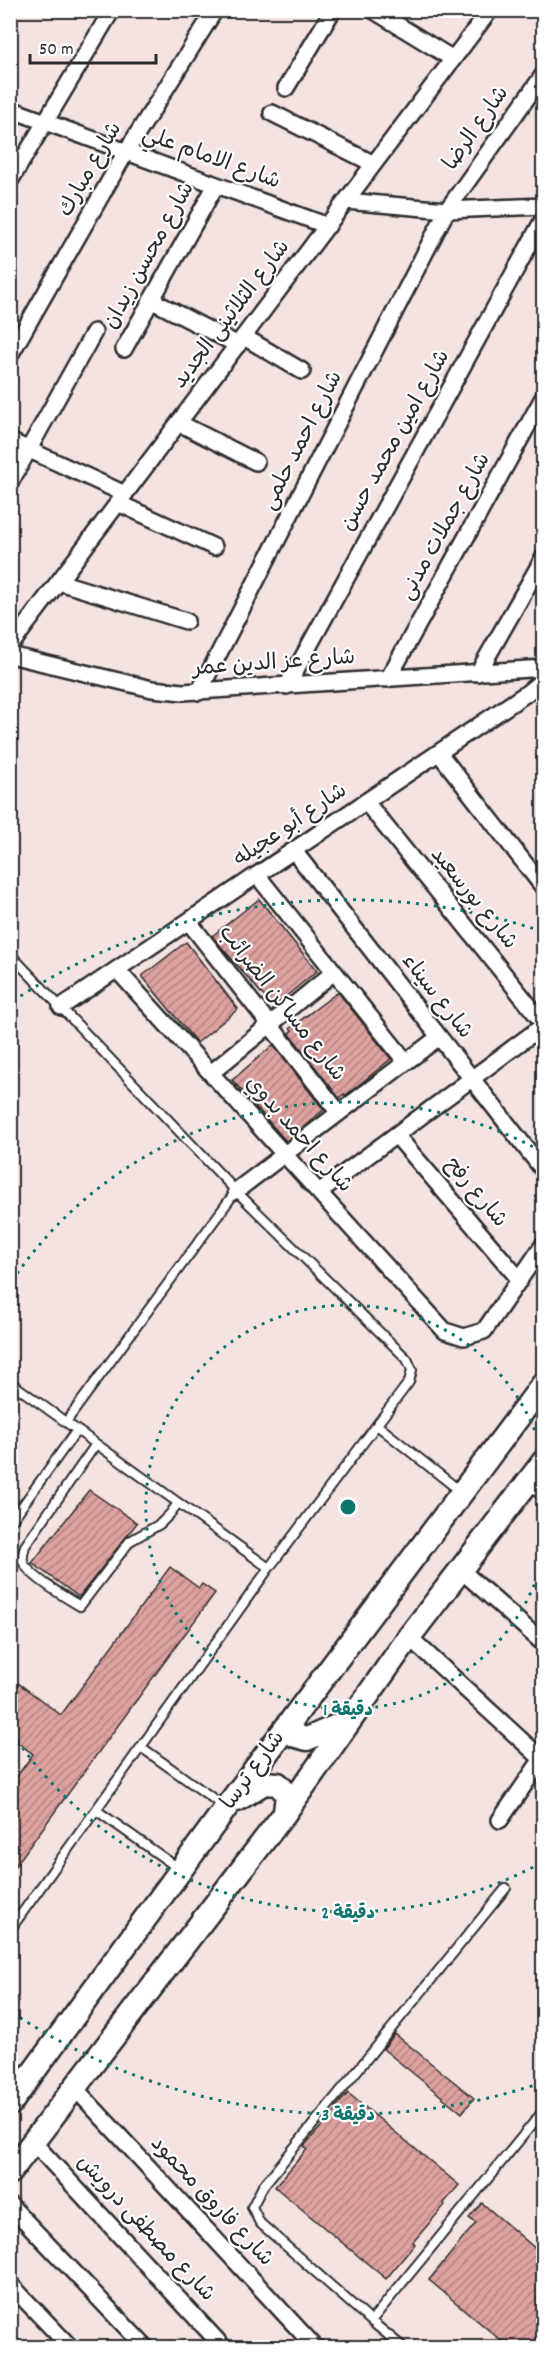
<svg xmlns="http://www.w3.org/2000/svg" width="554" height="2358" viewBox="0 0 554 2358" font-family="Dekko,'Playpen Sans Arabic',sans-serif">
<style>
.building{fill:url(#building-hatch);stroke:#2b2b2b;stroke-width:1.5}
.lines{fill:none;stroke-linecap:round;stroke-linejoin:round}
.lane-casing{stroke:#2b2b2b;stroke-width:12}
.street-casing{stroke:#2b2b2b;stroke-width:20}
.secondary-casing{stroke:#2b2b2b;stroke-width:27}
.lane{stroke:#fff;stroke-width:8}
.street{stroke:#fff;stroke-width:15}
.secondary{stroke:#fff;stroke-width:22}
.ring{fill:none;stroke:#0f766e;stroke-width:3;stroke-dasharray:3 6}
.labels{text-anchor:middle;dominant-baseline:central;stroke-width:4.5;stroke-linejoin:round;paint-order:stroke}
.street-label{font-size:22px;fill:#2b2b2b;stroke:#fff}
.centre{fill:#0f766e;stroke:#fff;stroke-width:3}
.ring-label{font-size:18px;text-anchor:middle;font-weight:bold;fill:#0f766e;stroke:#fff;stroke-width:4.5;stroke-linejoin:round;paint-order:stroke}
</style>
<defs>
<pattern id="building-hatch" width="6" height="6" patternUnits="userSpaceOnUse" patternTransform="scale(1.5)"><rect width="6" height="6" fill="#dda2a0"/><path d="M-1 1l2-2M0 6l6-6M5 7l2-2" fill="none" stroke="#b38483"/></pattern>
</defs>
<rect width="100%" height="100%" fill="#f5e3e2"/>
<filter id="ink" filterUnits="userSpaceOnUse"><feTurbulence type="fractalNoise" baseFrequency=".0167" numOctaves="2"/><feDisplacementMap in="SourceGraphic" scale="12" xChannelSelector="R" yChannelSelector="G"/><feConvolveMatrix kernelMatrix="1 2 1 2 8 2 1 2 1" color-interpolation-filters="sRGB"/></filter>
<g filter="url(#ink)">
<path class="building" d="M259 899 317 971 273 1007 212 936Z
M186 942 238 1009 197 1043 142 976Z
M338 992 391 1059 345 1096 344 1094 339 1098 289 1033 292 1030 290 1028Z
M273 1045 324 1110 286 1141 232 1080Z
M89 1490 137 1523 79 1597 32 1563Z
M170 1567 199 1588 202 1584 215 1593 10 1873V1786L33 1754 10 1737V1677L61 1715Z
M395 2034 474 2098 462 2113 383 2049Z
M348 2093 459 2185 444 2203 445 2205 413 2242 415 2244 386 2279 275 2187 307 2149 304 2146 337 2109 336 2107Z
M482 2203 543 2255V2348H510L429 2280 476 2223 469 2218Z"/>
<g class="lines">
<g class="lane-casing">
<path id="lane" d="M10 954 236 1191 407 1359 412 1370 409 1382 269 1568 10 1930
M10 1382 269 1568
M66 1422 236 1191
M377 1425 460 1491
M96 1444 25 1546C24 1550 22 1556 23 1561 26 1574 68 1599 80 1606L130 1541 160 1524 170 1514 178 1503
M10 1523 77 1430
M141 1747 225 1807
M96 1810 178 1868
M371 2321 544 2110
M404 2348 371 2321 260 2223 252 2207 263 2186 506 1888"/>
</g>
<g class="street-casing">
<path id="street" d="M373 10 453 59
M286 88 333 10
M10 109 328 226
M272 113 374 164
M10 181 112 10
M346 201 447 210 544 206
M151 300 238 345
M244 337 302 371
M124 349 216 185
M10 355 126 152 215 10
M179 423 256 462
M10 441 125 494
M10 483 94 332
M118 503 214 547
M59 582 186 621
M10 646 490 10
M10 655 152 689 183 692 544 668
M478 673 544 557
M388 679 544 396
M287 686 544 218
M199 692 447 210 544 74
M439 753 544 888
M366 802 544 1024
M294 851 544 1171
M257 875 406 1062
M189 922 339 1113
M117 970 445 1331 464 1337 484 1331 544 1244
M61 1007 527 693 544 679
M211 1073 334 972
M396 1135 520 1280
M236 1191 439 1037
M319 1192 544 1025
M530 1479 544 1493
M461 1570 544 1644
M409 1637 544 1761
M500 1820 544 1756
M74 2087 316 2348
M33 2142 224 2348
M10 2205 146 2348
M10 2284 71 2348"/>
</g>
<g class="secondary-casing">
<path id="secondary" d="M289 1723 296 1736 307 1739 350 1720
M237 1800 264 1783 278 1784 287 1794 285 1813
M10 2104 228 1805 544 1383
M10 2172 285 1813 409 1637 544 1461"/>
</g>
<use href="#lane" class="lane"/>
<use href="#street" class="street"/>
<use href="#secondary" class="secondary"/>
</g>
</g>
<g class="ring">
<path d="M543 1559A202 202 0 1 1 543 1455"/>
<path d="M541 1863A405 405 0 0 1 12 1733M12 1281A405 405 0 0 1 541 1151"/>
<path d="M541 2083A607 607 0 0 1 13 2013M13 1001A607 607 0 0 1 541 931"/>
</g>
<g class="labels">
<g class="street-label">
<text transform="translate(477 129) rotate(-55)">شارع الرضا</text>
<text transform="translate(211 159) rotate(20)">شارع الامام علي</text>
<text transform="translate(91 170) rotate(-60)">شارع مبارك</text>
<text transform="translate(150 256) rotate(-61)">شارع محسن زيدان</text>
<text transform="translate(232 315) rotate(-53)">شارع الثلاثينى الجديد</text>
<text transform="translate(303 441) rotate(-63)">شارع احمد حلمى</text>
<text transform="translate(396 441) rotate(-61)">شارع امين محمد حسن</text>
<text transform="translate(446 527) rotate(-61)">شارع جملات مدنى</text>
<text transform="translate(274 664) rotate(-4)">شارع عز الدين عمر</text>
<text transform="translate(291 826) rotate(-34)">شارع أبو عجيله</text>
<text transform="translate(473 899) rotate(51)">شارع بورسعيد</text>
<text transform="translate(436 997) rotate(52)">شارع سيناء</text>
<text transform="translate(281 1004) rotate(52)">شارع مساكن الضرائب</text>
<text transform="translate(298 1135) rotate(48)">شارع احمد بدوي</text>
<text transform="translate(475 1193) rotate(50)">شارع رفح</text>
<text transform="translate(254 1771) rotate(-54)">شارع ترسا</text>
<text transform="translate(211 2202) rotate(47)">شارع فاروق محمود</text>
<text transform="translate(145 2229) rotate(47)">شارع مصطفى درويش</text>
</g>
</g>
<circle cx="348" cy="1507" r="9" class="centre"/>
<g class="ring-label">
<text x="348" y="1715">1 دقيقة</text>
<text x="348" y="1918">2 دقيقة</text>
<text x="348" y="2120">3 دقيقة</text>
</g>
<rect width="554" height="2358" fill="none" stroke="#fff" stroke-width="36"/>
<rect x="18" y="18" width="518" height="2322" fill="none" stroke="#2b2b2b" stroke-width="2" filter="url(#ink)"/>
<path d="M30 54v9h126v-9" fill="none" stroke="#2b2b2b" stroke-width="3"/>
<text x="39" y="54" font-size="18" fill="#2b2b2b" stroke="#ffffff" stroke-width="4.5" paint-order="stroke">50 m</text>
</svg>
